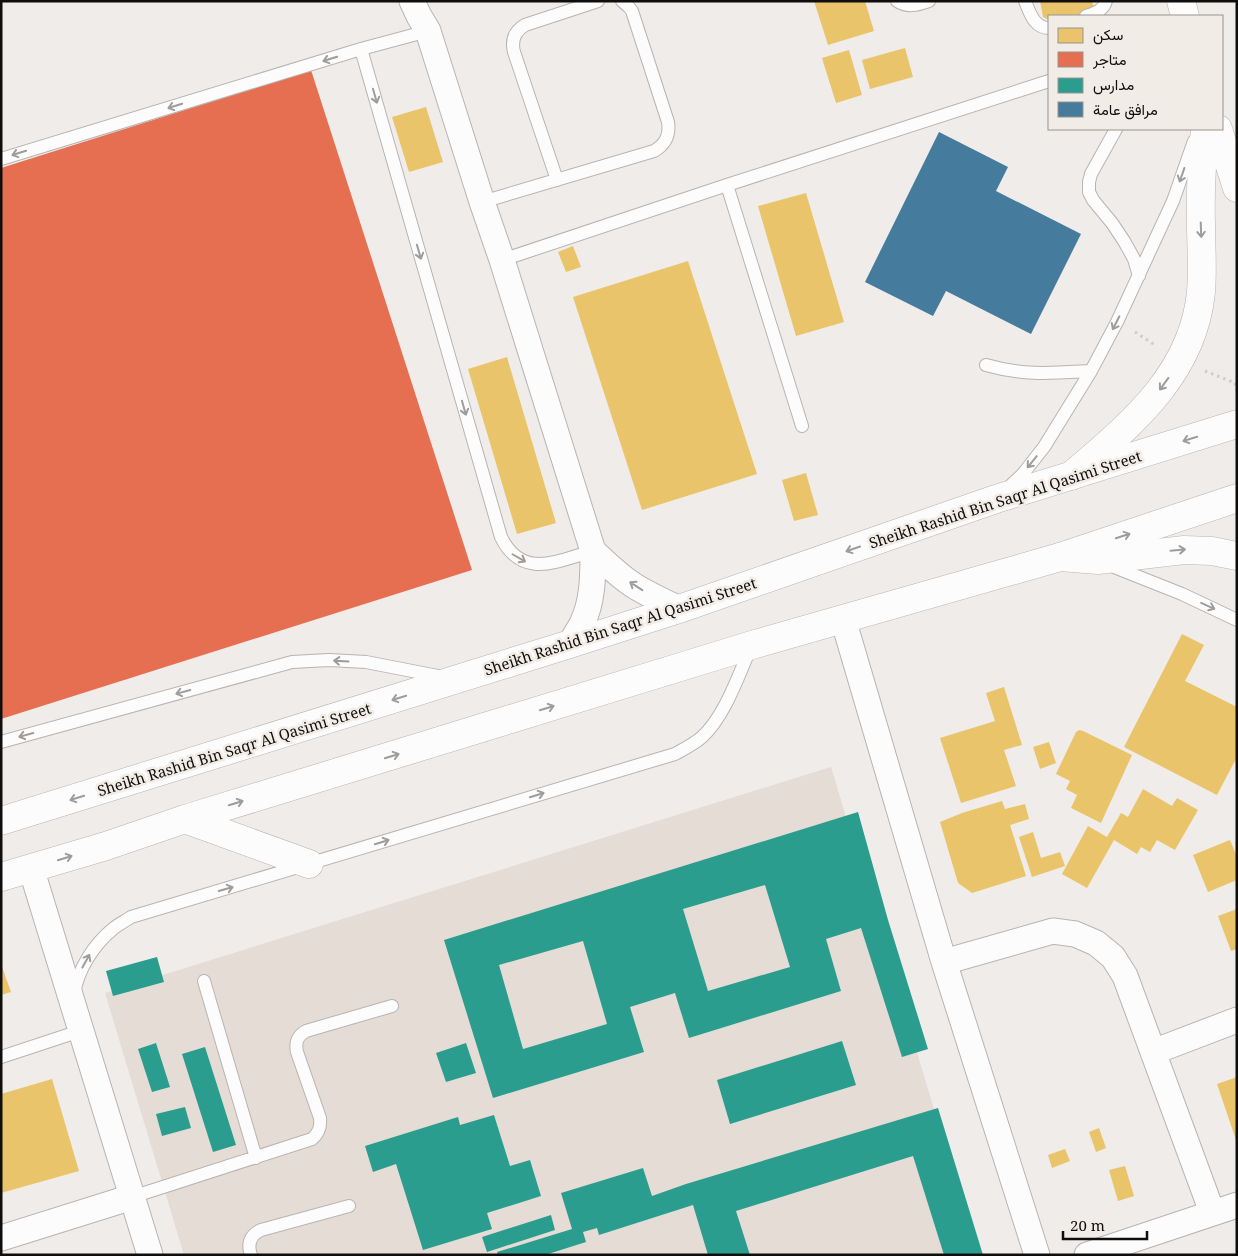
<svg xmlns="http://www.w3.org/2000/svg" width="1238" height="1256" viewBox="0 0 1238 1256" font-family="'Noto Serif',Vazirmatn,serif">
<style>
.built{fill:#e4dcd5}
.homes{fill:#e9c46a}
.shops{fill:#e76f51}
.schools{fill:#2a9d8f;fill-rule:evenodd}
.public{fill:#457b9d}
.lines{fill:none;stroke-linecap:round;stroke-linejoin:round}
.lane-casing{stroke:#b7b4b3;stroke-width:14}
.street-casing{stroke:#b7b4b3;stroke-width:27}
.secondary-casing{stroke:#b7b4b3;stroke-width:29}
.primary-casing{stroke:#b7b4b3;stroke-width:29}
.path{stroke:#cecdcb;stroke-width:3;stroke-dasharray:2.5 4;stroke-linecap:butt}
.lane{stroke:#fdfcfc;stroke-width:12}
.street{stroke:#fdfcfc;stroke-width:25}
.secondary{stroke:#fdfcfc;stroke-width:28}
.primary{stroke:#fdfcfc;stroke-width:28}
.oneway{stroke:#9e9d9c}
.labels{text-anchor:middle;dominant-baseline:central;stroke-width:5;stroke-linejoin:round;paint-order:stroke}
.street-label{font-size:15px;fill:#100e0c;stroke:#f2ece6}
</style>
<rect width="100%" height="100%" fill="#efece9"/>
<path class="built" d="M831 767 978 1255H184L105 993Z"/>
<path class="homes" d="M814 1H865L874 31 828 45Z
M1040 1H1092L1095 11 1079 16H1049V20L1043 17Z
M905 48 913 77 870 89 862 60Z
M849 50 862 95 836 103 822 58Z
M426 107 443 162 409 172 392 117Z
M806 193 844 322 796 336 758 206Z
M573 246 581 267 566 272 558 252Z
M688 261 757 474 642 510 573 297Z
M507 357 556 523 517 534 468 369Z
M806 473 818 515 794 521 782 480Z
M1182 634 1204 645 1185 681 1237 707V757L1217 795 1124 747Z
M1004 687 1022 745 1004 750 1016 786 961 803 940 738 995 721 986 693Z
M1079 730 1083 731 1132 755 1101 823 1071 808 1077 795 1066 789 1070 781 1056 774 1076 732Z
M1049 742 1056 763 1040 769 1033 747Z
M1143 789 1172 806 1177 798 1198 810 1175 850 1157 840 1150 852 1141 847 1137 854 1114 840 1087 888 1062 874 1088 826 1107 837 1121 813 1128 817Z
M1002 801 1005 809 1025 804 1029 819 1010 825 1026 876 972 893 958 883 940 822 962 813Z
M1033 832 1041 858 1060 852 1065 866 1032 877 1019 837Z
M1230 840 1237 857V880L1208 892 1193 855Z
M1237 909V949L1231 951 1218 916Z
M1 964 11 992 1 995Z
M1237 1077V1140H1236L1217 1084Z
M52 1079 79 1171 1 1193V1094Z
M1099 1128 1106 1148 1096 1152 1089 1132Z
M1065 1149 1070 1161 1052 1168 1048 1155Z
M1125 1166 1134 1196 1118 1201 1109 1170Z"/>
<path class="shops" d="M311 70 472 570 1 719V168Z"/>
<path class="schools" d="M858 812 888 920 928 1049 902 1057 861 928 826 939 841 991 689 1038 675 993 630 1007 644 1052 493 1098 444 940ZM765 885 790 967 708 991 683 909ZM583 941 607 1024 523 1049 499 965Z
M157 957 164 982 113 996 106 971Z
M842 1041 856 1085 730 1124 717 1080Z
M156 1043 170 1087 152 1092 138 1049Z
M466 1043 476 1073 446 1082 436 1053Z
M205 1047 236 1145 213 1152 182 1054Z
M185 1107 191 1128 162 1136 156 1114Z
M938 1108 983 1255H944L913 1156 736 1211 750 1255H708L693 1205 599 1235 597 1228 583 1232 586 1242 545 1255H498L497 1252 572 1229 561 1193 643 1168 652 1196 686 1184Z
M494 1115 510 1166 530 1160 541 1196 487 1213 492 1229 423 1250 396 1164 373 1172 365 1146 458 1117 460 1125Z
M551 1215 555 1230 487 1252 482 1237Z"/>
<path class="public" d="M939 132 1008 167 996 191 1081 234 1031 334 946 291 933 316 865 282Z"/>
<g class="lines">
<g class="lane-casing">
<path id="lane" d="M897 1C908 8 917 5 929 1
M1025 1C1030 13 1034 28 1049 28
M1086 16C1095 13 1103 11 1106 1
M361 49 501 537C522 580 557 561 593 551
M1116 129 1091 174 1089 182V192L1093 200 1112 223 1124 241 1134 259 1139 276
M1 159 361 49 428 31
M557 180 514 52C511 40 515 31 525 25L598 1
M727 185 802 426
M482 202 654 151C666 144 670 135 668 122L632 11 628 6 622 1
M502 260 727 185 1049 81
M986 365C1024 376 1053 373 1091 371
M1008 488 1022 475 1044 447 1091 371 1117 322 1173 201 1194 141
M1109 565 1182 594 1237 620
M1 742 292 662 329 660 366 662 443 677
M204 981 256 1158
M74 994C78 969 94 944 114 928 119 924 125 921 131 917L675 754C684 749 694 744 702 737 725 716 738 676 751 647
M1 1057 80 1031
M132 1197 312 1139C319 1133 321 1127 320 1118L297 1052C295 1042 297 1036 306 1031L392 1006
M251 1255C247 1244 250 1235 261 1230L349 1206"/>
</g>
<g class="street-casing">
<path id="street" d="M412 1 419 16 428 31 482 202 502 260 593 551C593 576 593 601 582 624 578 631 574 637 570 644
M593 551C606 563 618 575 633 585 647 594 663 601 679 609
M843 619 944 962 1037 1255
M31 868 150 1255
M944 962 1053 931 1075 934 1096 943 1113 957 1125 976 1212 1212
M1153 1052 1237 1020
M1 1238 132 1197
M1087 1255 1237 1205"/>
</g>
<g class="secondary-casing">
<path id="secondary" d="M185 819 309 864
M1 821 570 644 679 609 996 499 1237 424
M1 877 106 846 185 819 752 645 1060 557 1237 498"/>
</g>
<g class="primary-casing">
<path id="primary" d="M1181 1 1185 16
M1218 129 1237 188
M1071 476C1130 425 1193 375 1201 292 1203 269 1201 246 1201 223 1200 192 1202 160 1205 129
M1060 557 1098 560 1184 550 1212 551 1237 556"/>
</g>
<path class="path" d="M1135 332 1155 345
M1205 371 1235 383H1237
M1235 383 1237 391"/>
<use href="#lane" class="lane"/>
<use href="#street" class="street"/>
<use href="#secondary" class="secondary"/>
<use href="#primary" class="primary"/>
</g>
<defs><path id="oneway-shaft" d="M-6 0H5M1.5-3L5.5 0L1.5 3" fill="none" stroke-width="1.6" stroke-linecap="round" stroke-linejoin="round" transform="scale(1.25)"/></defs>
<g class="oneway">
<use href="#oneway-shaft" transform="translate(330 59) rotate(163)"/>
<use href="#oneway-shaft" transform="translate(375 96) rotate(74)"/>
<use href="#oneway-shaft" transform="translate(175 106) rotate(163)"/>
<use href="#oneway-shaft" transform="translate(19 153) rotate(163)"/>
<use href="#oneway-shaft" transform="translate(1182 175) rotate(109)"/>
<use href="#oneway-shaft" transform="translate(1201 230) rotate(88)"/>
<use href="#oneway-shaft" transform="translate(419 252) rotate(74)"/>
<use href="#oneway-shaft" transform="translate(1116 323) rotate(117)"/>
<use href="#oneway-shaft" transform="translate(1164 384) rotate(126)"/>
<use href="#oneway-shaft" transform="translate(464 408) rotate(74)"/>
<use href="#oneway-shaft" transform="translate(1190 439) rotate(163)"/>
<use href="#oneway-shaft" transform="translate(1032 462) rotate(129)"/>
<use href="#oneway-shaft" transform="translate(1123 536) rotate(-18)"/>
<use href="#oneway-shaft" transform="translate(853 549) rotate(161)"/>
<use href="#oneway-shaft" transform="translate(1178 550) rotate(-5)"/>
<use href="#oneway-shaft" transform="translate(519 558) rotate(30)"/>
<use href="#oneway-shaft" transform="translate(636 586) rotate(-147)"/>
<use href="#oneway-shaft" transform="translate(1208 606) rotate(24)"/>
<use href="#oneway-shaft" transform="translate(341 661) rotate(-177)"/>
<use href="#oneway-shaft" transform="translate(183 692) rotate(165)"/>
<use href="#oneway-shaft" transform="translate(399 698) rotate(163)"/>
<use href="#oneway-shaft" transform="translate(547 708) rotate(-17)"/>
<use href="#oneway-shaft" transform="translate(26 735) rotate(165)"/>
<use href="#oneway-shaft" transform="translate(392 756) rotate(-17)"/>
<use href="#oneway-shaft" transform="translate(537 795) rotate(-17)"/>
<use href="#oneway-shaft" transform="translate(77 798) rotate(163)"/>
<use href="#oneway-shaft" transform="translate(236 803) rotate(-17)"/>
<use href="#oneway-shaft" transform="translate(382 842) rotate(-17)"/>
<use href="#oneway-shaft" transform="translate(65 858) rotate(-17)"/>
<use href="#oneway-shaft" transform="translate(226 889) rotate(-16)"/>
<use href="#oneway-shaft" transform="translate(86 961) rotate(-61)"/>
</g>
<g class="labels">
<g class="street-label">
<text transform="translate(1005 499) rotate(-18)">Sheikh Rashid Bin Saqr Al Qasimi Street</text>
<text transform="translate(620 626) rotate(-18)">Sheikh Rashid Bin Saqr Al Qasimi Street</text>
<text transform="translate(234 749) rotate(-17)">Sheikh Rashid Bin Saqr Al Qasimi Street</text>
</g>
</g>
<rect width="1238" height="1256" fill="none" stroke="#100e0c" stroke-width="5"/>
<rect x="1048" y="15" width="175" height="115" fill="#f2ece6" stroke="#98938f"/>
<rect x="1058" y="28" width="25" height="15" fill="#e9c46a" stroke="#98938f"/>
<text x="1093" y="40" font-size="15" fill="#100e0c">سكن</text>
<rect x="1058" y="52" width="25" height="15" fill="#e76f51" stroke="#98938f"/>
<text x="1093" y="65" font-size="15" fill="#100e0c">متاجر</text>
<rect x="1058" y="78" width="25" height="15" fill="#2a9d8f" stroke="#98938f"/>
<text x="1093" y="90" font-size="15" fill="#100e0c">مدارس</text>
<rect x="1058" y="102" width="25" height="15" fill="#457b9d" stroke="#98938f"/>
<text x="1093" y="115" font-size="15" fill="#100e0c">مرافق عامة</text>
<path d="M1063 1231v8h84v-8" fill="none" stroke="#100e0c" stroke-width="2.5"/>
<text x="1070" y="1231" font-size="15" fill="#100e0c" stroke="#f2ece6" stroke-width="4" paint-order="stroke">20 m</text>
</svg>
